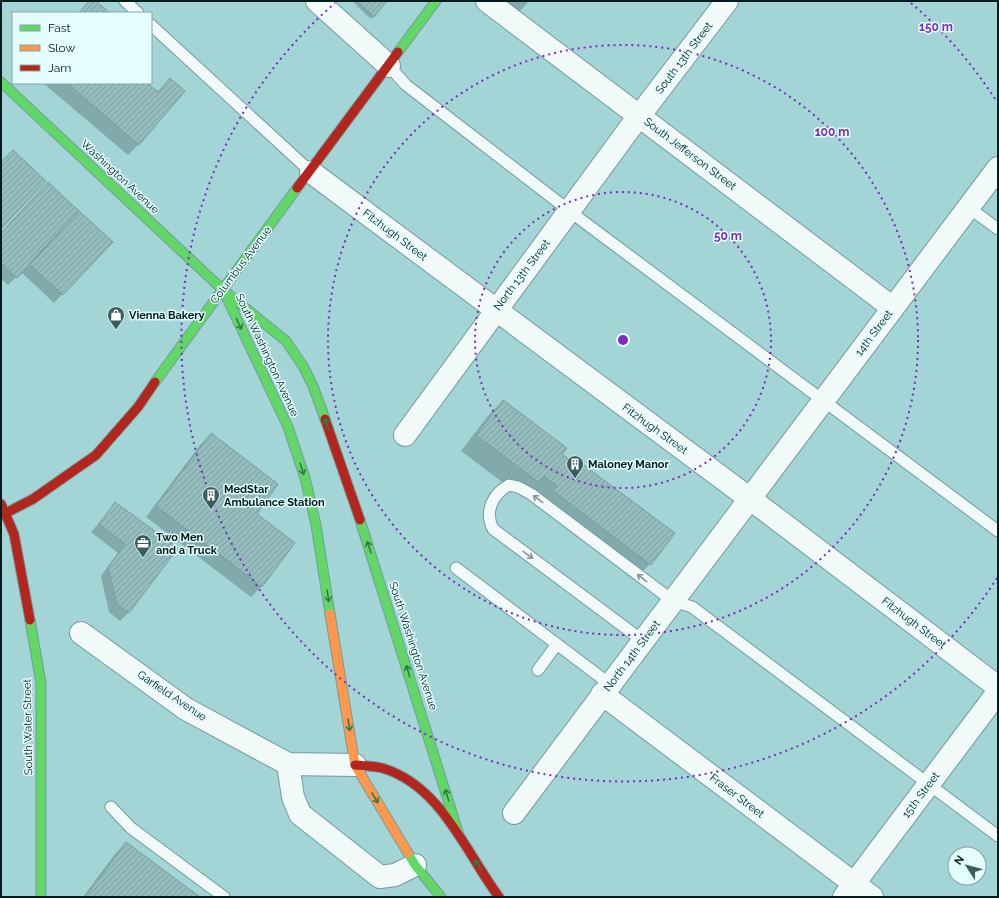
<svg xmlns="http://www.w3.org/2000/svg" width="999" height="898" viewBox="0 0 999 898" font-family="Raleway,sans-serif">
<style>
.shadow{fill:#0003}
.building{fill:url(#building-hatch);stroke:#769ea0}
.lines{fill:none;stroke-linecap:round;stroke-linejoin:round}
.lane-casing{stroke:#739c9e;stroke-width:13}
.street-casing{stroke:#739c9e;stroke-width:24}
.fast-casing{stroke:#739c9e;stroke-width:11}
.slow-casing{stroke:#739c9e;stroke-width:11}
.jam-casing{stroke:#739c9e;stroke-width:11}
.lane{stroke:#f1f9f9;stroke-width:11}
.street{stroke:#f1f9f9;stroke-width:22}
.fast{stroke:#63d668;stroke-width:9}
.slow{stroke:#ff974d;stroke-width:9}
.jam{stroke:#b3261e;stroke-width:9}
.oneway{stroke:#327a43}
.oneway2{stroke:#859696}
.ring{fill:none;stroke:#7b2cbf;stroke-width:2;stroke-dasharray:2 4}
.labels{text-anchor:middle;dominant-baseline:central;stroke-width:3;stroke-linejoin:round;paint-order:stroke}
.street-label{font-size:11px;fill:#011d1e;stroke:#e4fdfe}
.poi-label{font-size:11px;font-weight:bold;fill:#011d1e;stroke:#e4fdfe;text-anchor:start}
.centre{fill:#7b2cbf;stroke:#e4fdfe;stroke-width:2}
.ring-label{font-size:12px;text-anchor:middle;font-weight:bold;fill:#7b2cbf;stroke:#e4fdfe;stroke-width:3;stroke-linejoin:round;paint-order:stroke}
</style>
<defs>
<pattern id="building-hatch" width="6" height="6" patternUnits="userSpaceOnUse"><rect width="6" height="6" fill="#94bcbd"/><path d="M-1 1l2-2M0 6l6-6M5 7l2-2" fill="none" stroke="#7ea1a2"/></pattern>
</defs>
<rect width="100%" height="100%" fill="#a3d4d6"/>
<path class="shadow" d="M352 1H386L371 19Z
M501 1H529L518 13Z
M170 80 139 144 128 155 43 83H145L157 93Z
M1 234 111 242 54 303 21 272 8 285 1 279Z
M503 401 561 454 673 533 650 564 634 580 538 507 542 502 528 491 522 497 461 451 487 417Z
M211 434 256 514 262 586 251 597 146 517 200 445Z
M116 503 176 548 128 613 120 621 109 612 101 576 118 553 91 532Z
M126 843 198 897H83L115 854Z"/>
<path class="building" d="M89 1H96L110 13H79Z
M357 1H387L374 17Z
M170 78 185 91 139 145 67 83H147L158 92Z
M13 150 46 181 1 229V162Z
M48 182 79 211 17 278 1 263V233Z
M79 211 113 242 63 295 29 264Z
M503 400 567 448 562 454 574 463 577 460 675 533 651 565 553 491 557 486 544 476 539 483 476 435Z
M211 433 278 484 257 514 295 543 262 587 156 506Z
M115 502 178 548 129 613 117 604 108 567 125 544 99 524Z
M126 842 200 897H85Z"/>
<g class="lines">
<g class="lane-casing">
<path id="lane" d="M125 1 138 13
M151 25 311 172
M389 66 406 85 584 222 998 531
M968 207 998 229
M456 568 611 685
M643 641 493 529C484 511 493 494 509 485L518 487 531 494 673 601 692 607 998 836
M538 670 557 644
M111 807 131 828 224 897"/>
</g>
<g class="street-casing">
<path id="street" d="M317 1 389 66
M487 1 893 308
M311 172 765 510 998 687
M405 435 630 128 727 1
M81 633 186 709 288 764 355 765
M602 694 872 897
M288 764 293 797 300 814 380 877 395 875 415 865
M514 813 998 168
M844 897 998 692"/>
</g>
<g class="fast-casing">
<path id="fast" d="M398 52 436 1
M1 82 222 289 286 341 303 366 313 386 325 419
M225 294 288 427 305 478 316 525 330 614
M155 382 297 188
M360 520 458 832
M30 620 41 683V897
M408 853 415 865 441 897"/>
</g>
<g class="slow-casing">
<path id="slow" d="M330 614 355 765 408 853"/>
</g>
<g class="jam-casing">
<path id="jam" d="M297 188 398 52
M325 419 360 520
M1 504 14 534 30 620
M6 513 33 499 96 455 138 407 155 382
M355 765C364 766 374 766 382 768 441 785 466 853 499 897"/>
</g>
<use href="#lane" class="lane"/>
<use href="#street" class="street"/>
<use href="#fast" class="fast"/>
<use href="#slow" class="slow"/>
<use href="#jam" class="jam"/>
</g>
<defs><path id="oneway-shaft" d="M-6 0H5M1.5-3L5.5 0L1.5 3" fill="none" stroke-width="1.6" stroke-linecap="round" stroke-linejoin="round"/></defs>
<g class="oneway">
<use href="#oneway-shaft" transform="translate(239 324) rotate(65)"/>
<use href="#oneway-shaft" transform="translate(327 424) rotate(-109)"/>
<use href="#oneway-shaft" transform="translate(302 469) rotate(72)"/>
<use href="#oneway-shaft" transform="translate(369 547) rotate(-108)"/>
<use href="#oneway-shaft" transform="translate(328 596) rotate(81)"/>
<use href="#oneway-shaft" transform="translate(408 671) rotate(-107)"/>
<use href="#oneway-shaft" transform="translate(349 725) rotate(81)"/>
<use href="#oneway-shaft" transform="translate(447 795) rotate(-107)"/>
<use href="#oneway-shaft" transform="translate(375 798) rotate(59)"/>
<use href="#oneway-shaft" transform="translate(478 865) rotate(-121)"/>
</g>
<g class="oneway2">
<use href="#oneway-shaft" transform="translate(538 499) rotate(-143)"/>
<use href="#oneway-shaft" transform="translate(528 555) rotate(37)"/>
<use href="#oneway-shaft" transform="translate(642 578) rotate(-143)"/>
</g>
<g class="ring">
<circle cx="623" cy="340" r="148"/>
<circle cx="623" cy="340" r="295"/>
<path d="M997 578A443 443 0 1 1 335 3M911 3A443 443 0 0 1 997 102"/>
</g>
<defs>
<g id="shop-pin" transform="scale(0.9)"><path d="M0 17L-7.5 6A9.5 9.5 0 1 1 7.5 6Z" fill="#3a5d5e" stroke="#e4fdfe"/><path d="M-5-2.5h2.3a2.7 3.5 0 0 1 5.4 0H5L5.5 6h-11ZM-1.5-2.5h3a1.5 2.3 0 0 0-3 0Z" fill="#fff"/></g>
<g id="building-pin" transform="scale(0.9)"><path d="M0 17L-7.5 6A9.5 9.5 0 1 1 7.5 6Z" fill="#3a5d5e" stroke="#e4fdfe"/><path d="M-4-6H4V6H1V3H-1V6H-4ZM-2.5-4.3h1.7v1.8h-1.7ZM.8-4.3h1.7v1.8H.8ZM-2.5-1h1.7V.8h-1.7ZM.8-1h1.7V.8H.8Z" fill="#fff"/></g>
<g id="office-pin" transform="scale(0.9)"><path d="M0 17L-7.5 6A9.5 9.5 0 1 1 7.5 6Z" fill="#3a5d5e" stroke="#e4fdfe"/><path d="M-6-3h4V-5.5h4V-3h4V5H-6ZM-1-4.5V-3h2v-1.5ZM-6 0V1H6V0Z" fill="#fff"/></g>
</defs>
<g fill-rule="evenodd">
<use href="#shop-pin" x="116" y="315"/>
<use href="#building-pin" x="575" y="464"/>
<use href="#building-pin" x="211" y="495"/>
<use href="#office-pin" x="143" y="543"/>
</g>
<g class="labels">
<g class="street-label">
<text transform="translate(684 58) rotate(-53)">South 13th Street</text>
<text transform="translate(690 154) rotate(37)">South Jefferson Street</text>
<text transform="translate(120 177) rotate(43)">Washington Avenue</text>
<text transform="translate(395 235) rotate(37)">Fitzhugh Street</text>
<text transform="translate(241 265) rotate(-53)">Columbus Avenue</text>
<text transform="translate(522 275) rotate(-53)">North 13th Street</text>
<text transform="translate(874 333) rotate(-53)">14th Street</text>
<text transform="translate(267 355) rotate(65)">South Washington Avenue</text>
<text transform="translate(655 429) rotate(36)">Fitzhugh Street</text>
<text transform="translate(914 623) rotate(37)">Fitzhugh Street</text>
<text transform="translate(413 646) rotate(72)">South Washington Avenue</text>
<text transform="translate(632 656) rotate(-53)">North 14th Street</text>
<text transform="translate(172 696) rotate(34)">Garfield Avenue</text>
<text transform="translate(28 727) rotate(-91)">South Water Street</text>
<text transform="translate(921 795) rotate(-53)">15th Street</text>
<text transform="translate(737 796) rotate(37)">Fraser Street</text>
</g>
<g class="poi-label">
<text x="129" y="315">Vienna Bakery</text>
<text x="588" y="464">Maloney Manor</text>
<text x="224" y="489">MedStar<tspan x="224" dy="13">Ambulance Station</tspan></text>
<text x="156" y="537">Two Men<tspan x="156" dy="13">and a Truck</tspan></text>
</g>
</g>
<circle cx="623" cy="340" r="6" class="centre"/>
<g class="ring-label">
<text x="936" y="31">150 m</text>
<text x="832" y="136">100 m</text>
<text x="728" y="240">50 m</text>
</g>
<rect width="999" height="898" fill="none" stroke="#011d1e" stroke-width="4"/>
<rect x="12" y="12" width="140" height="72" fill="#e4fdfe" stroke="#89a3a4"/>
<rect x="20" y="25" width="20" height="6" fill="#63d668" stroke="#89a3a4"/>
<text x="48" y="32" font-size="12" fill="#011d1e">Fast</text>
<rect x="20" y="45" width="20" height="6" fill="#ff974d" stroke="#89a3a4"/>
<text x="48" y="52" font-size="12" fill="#011d1e">Slow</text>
<rect x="20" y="65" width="20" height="6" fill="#b3261e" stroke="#89a3a4"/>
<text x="48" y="72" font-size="12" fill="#011d1e">Jam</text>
<g transform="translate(967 866) rotate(306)"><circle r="19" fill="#e4fdfe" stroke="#89a3a4"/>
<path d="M0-3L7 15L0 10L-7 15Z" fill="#3a5d5e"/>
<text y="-6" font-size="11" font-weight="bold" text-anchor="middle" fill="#011d1e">N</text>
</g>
</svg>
